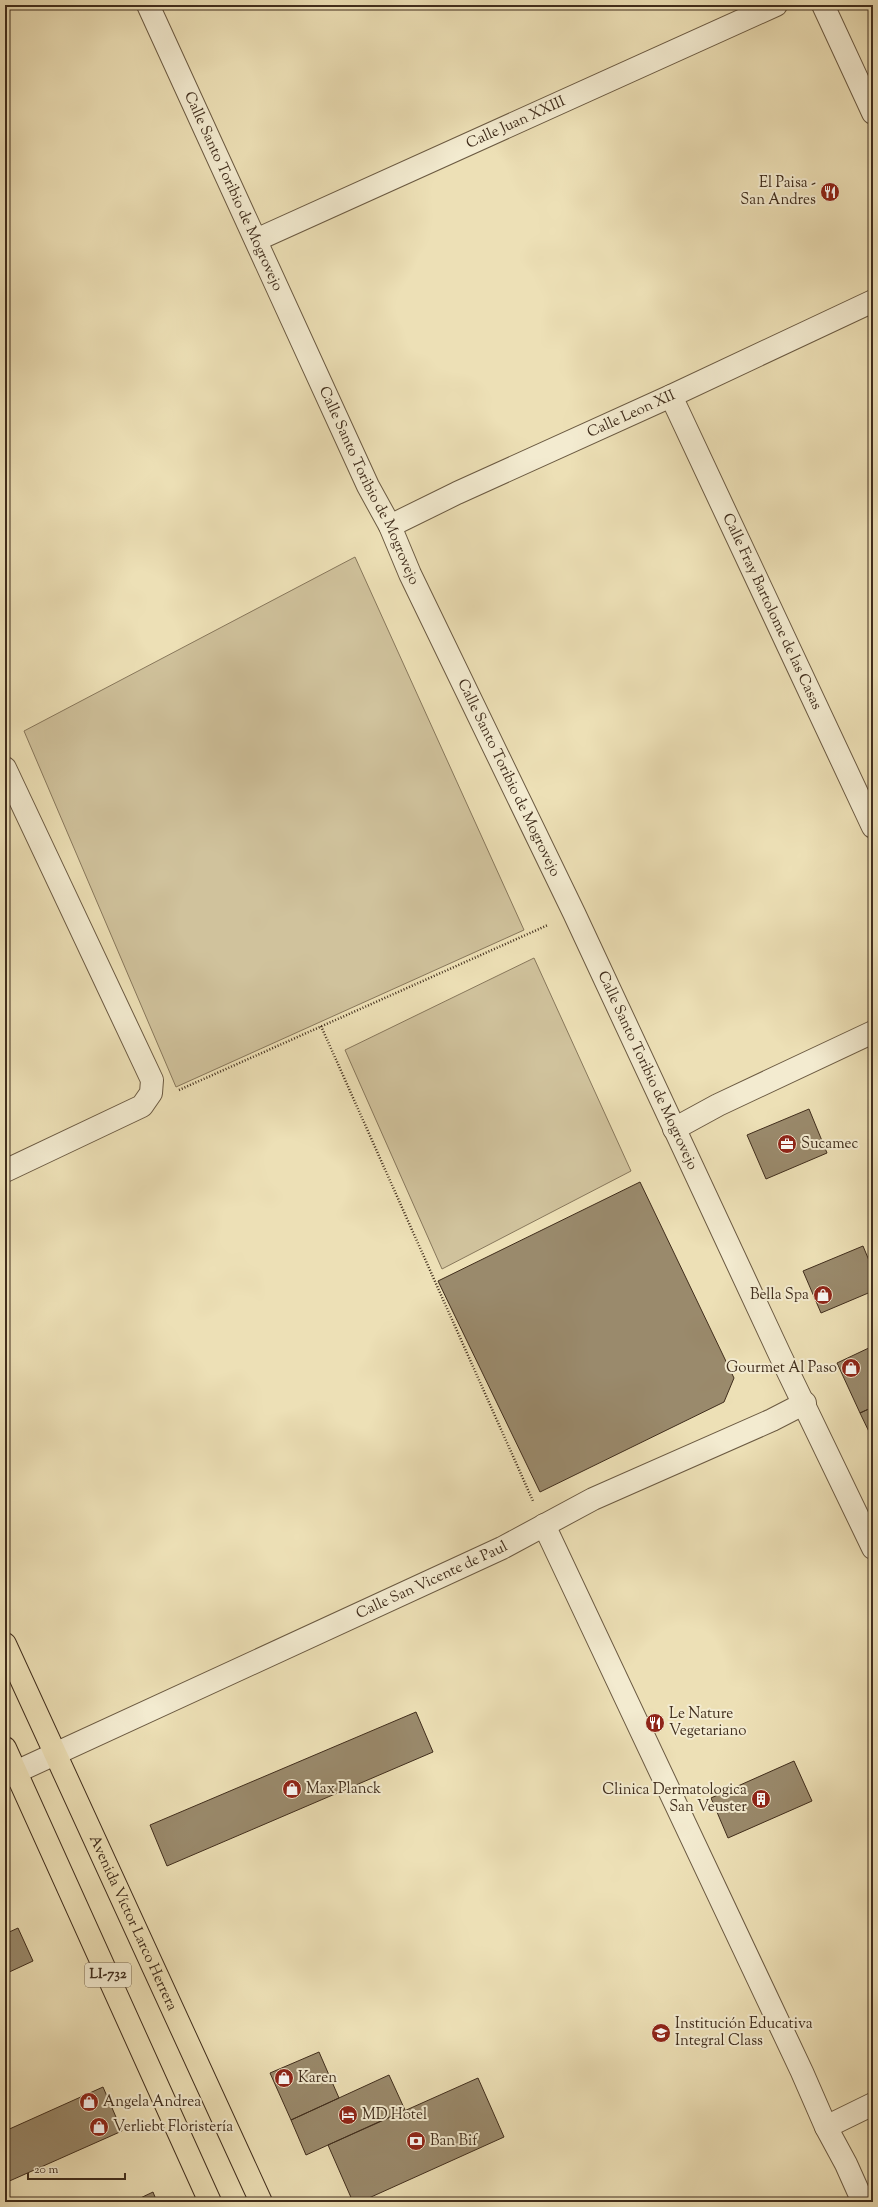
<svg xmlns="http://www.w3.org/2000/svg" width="878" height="2207" viewBox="0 0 878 2207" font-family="'Sorts Mill Goudy',serif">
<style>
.green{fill:#d0c29c;stroke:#88785c}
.building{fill:#9a8a6c;stroke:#402d1c}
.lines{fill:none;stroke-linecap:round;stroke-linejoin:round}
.minor-casing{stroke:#6b5a42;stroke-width:24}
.major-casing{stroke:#402d1c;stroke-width:24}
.path{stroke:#402d1c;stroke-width:2.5;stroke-dasharray:1 2;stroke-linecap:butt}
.minor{stroke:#f3ebd0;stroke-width:22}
.major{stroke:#ede0b6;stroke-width:22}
.labels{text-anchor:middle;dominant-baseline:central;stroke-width:4;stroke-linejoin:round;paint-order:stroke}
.shield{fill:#f3ebd0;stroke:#766652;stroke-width:1}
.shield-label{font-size:14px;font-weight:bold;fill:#402d1c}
.street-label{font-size:15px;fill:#402d1c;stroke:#f3ebd0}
.poi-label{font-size:15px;fill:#402d1c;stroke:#f3ebd0;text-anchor:start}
</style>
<rect width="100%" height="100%" fill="#ede0b6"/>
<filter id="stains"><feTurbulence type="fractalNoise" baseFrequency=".005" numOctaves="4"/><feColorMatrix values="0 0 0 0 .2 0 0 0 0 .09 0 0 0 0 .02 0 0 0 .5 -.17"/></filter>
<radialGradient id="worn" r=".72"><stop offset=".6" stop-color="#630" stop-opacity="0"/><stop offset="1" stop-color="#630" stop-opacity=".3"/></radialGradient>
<path class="green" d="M355 557 524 930 176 1087 24 731Z
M534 958 631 1171 442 1269 345 1050Z"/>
<path class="building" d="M809 1109 827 1153 766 1179 747 1135Z
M640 1182 734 1378 724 1402 540 1492 438 1281Z
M863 1246 873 1270V1291L821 1313 803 1271Z
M873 1346V1407L860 1413 837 1363Z
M873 1407V1440L860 1413Z
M416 1712 433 1752 167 1866 150 1825Z
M794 1761 812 1801 728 1838 711 1798Z
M18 1928 33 1961 5 1974V1934Z
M319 2052 339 2098 291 2120 270 2073Z
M389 2075 405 2110 306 2155 291 2120Z
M478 2078 504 2137 360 2202H353L328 2145Z
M103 2087 122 2131 5 2183V2131Z
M153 2192 157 2202H132Z"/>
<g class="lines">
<g class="minor-casing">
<g id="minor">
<path id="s1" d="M148 5 368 486 390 526 410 574 574 913 780 1355 873 1548"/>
<path d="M823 5 873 113"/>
<path id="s2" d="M256 240 776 5"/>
<path id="s3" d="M671 396 873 827"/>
<path id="s4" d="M390 526 457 493 671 396 873 301"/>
<path d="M5 768 152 1080 151 1093 142 1106 5 1171"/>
<path d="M674 1129 718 1105 873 1032"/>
<path d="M544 1525 802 2072 826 2127 846 2164 863 2202"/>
<path id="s5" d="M5 1777 502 1548 593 1499 772 1420 805 1403"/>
<path d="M826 2127 873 2104"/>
</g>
</g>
<g class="major-casing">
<g id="major">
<path id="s6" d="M5 1644 261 2202"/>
<path d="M5 1748 210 2202"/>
</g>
</g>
<path class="path" d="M321 1026 533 1501
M179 1090 548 925
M308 2202 312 2200 313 2202"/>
<use href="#minor" class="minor"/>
<use href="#major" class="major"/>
</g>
<defs>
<g id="restaurant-disc" transform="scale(1)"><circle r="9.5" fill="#8f2418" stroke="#f3ebd0"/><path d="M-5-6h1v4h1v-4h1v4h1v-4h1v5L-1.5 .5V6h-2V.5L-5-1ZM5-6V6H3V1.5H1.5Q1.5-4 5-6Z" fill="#fff"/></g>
<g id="office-disc" transform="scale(1)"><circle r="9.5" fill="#8f2418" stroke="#f3ebd0"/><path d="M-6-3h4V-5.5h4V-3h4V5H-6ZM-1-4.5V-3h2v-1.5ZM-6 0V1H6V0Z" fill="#fff"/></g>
<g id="shop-disc" transform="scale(1)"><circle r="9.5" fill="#8f2418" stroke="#f3ebd0"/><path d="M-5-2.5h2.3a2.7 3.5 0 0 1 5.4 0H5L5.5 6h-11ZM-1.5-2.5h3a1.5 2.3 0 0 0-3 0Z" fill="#fff"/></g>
<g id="building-disc" transform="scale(1)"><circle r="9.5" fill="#8f2418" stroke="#f3ebd0"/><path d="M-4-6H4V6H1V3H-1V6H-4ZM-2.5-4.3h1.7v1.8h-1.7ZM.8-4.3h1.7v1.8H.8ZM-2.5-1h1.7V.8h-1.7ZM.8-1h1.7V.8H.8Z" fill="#fff"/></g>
<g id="school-disc" transform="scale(1)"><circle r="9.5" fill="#8f2418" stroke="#f3ebd0"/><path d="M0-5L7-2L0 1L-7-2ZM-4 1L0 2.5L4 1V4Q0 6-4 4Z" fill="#fff"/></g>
<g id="hotel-disc" transform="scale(1)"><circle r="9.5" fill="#8f2418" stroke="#f3ebd0"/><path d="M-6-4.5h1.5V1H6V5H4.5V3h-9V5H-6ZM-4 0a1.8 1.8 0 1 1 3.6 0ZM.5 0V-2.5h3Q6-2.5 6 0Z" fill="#fff"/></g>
<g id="bank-disc" transform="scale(1)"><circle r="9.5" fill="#8f2418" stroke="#f3ebd0"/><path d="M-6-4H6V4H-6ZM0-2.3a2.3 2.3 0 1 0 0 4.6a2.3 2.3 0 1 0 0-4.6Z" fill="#fff"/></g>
</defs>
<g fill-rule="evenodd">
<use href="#restaurant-disc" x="830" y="192"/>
<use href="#office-disc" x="787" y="1144"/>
<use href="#shop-disc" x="823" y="1295"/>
<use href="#shop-disc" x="851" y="1368"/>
<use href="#restaurant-disc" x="655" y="1723"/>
<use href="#shop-disc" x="292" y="1789"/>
<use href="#building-disc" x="761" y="1799"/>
<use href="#school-disc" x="661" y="2033"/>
<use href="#shop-disc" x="284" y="2078"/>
<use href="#shop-disc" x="89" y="2102"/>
<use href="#hotel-disc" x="348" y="2115"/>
<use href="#shop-disc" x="99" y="2127"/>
<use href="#bank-disc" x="416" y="2141"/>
</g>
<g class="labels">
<rect class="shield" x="85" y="1963" width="46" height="24" rx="3"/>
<g class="shield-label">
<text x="108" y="1975">LI-732</text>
</g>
<g class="street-label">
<text stroke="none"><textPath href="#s2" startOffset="285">Calle Juan XXIII</textPath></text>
<text stroke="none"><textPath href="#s1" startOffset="205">Calle Santo Toribio de Mogrovejo</textPath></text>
<text stroke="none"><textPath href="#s4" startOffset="266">Calle Leon XII</textPath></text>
<text stroke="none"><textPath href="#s1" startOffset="529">Calle Santo Toribio de Mogrovejo</textPath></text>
<text stroke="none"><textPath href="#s3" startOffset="238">Calle Fray Bartolome de las Casas</textPath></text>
<text stroke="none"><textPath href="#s1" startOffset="853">Calle Santo Toribio de Mogrovejo</textPath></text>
<text stroke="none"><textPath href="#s1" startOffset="1177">Calle Santo Toribio de Mogrovejo</textPath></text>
<text stroke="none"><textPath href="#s5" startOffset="470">Calle San Vicente de Paul</textPath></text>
<text stroke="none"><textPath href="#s6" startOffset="307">Avenida Víctor Larco Herrera</textPath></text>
</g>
<g class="poi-label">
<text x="816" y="183" text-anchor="end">El Paisa -<tspan x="816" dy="17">San Andres</tspan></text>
<text x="801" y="1144">Sucamec</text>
<text x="809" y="1295" text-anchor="end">Bella Spa</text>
<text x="837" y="1368" text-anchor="end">Gourmet Al Paso</text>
<text x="669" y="1714">Le Nature<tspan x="669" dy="17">Vegetariano</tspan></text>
<text x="306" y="1789">Max Planck</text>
<text x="747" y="1790" text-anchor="end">Clinica Dermatologica<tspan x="747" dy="17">San Veuster</tspan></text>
<text x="675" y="2024">Institución Educativa<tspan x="675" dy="17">Integral Class</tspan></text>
<text x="298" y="2078">Karen</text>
<text x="103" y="2102">Angela Andrea</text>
<text x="362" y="2115">MD Hotel</text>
<text x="113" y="2127">Verliebt Floristería</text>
<text x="430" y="2141">Ban Bif</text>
</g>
</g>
<rect width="878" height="2207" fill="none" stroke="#ede0b6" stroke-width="20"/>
<rect x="6" y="6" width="866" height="2195" fill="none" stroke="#402d1c" stroke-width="2"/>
<rect x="10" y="10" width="858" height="2187" fill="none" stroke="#402d1c"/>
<path d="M28 2173v6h97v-6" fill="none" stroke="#402d1c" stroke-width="2"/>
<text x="34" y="2173" font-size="12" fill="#402d1c" stroke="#f3ebd0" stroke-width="3" paint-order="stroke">20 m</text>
<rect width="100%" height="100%" filter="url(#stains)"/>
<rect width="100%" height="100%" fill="url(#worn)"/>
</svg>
